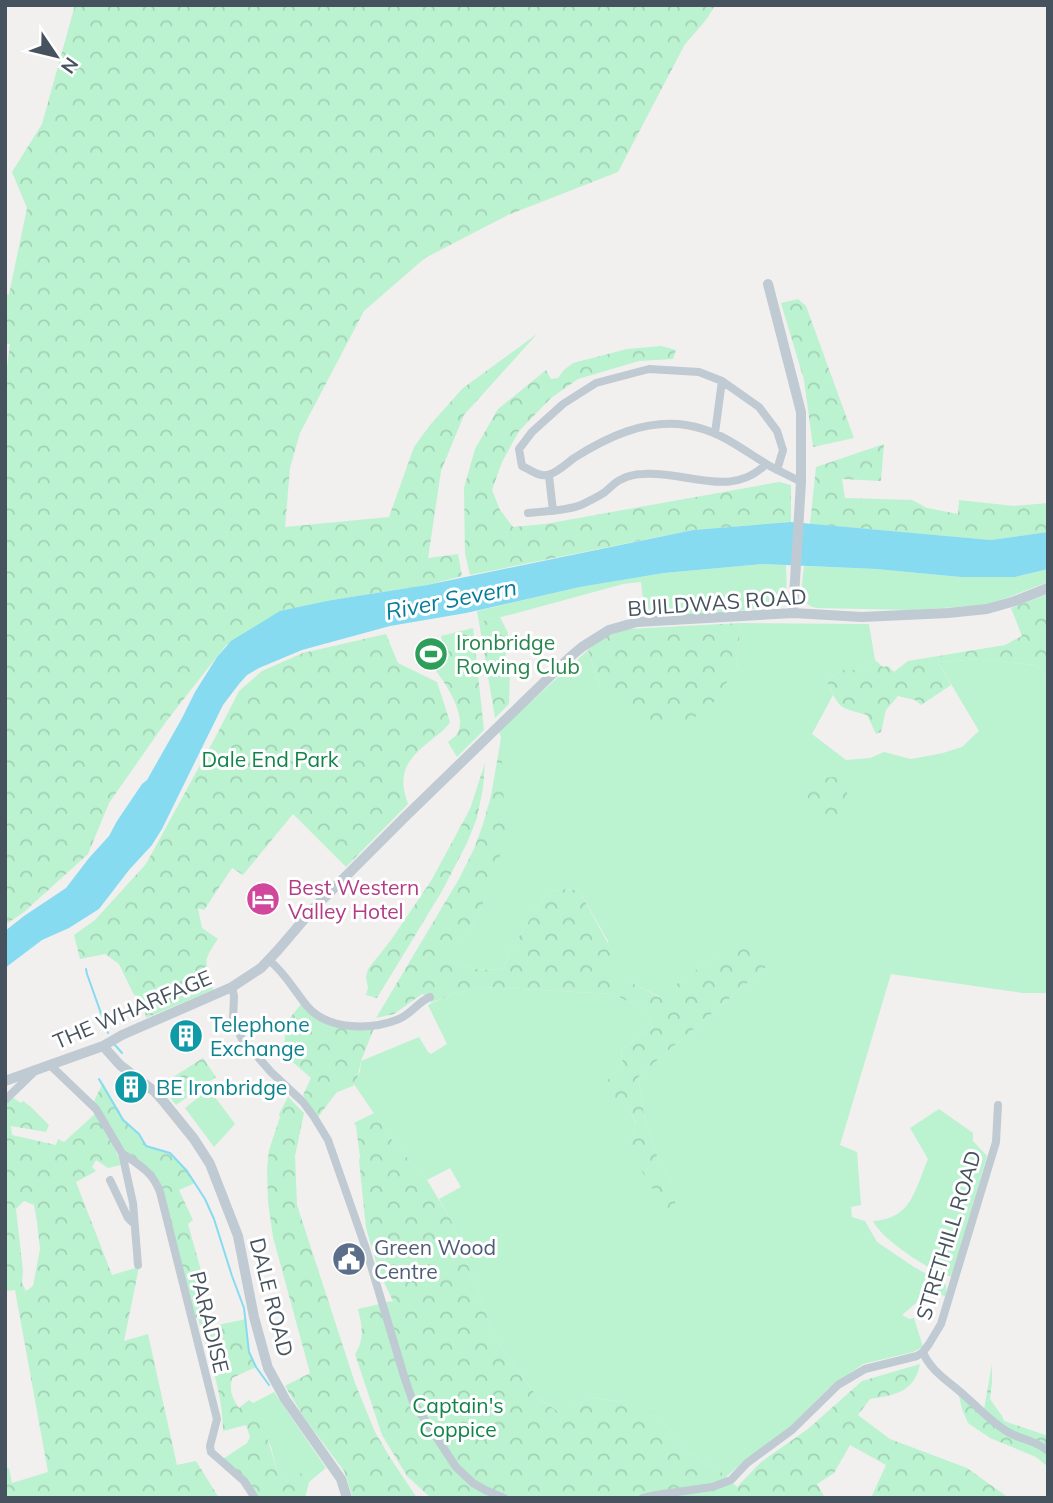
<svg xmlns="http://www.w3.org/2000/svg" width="1053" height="1503" viewBox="0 0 1053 1503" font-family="Mulish,sans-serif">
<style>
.grass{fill:#bbf2d0}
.forest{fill:url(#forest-crowns);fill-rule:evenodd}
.water{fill:#86dbf1}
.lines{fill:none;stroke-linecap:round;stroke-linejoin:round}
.stream{stroke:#86dbf1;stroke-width:2}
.minor{stroke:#bfcad2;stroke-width:8}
.tertiary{stroke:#bfcad2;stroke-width:10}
.labels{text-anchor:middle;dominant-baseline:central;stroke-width:6;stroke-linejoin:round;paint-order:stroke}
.street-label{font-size:21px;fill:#46535e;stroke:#fff}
.leisure-label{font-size:21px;fill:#27864d;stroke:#fff;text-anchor:start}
.park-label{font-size:21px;fill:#12844a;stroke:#fff}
.hotel-label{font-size:21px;fill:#b23c85;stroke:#fff;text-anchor:start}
.culture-label{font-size:21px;fill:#0d838f;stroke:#fff;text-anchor:start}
.service-label{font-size:21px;fill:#4e5e75;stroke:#fff;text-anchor:start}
.water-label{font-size:23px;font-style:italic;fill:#067c9b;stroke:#fff}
</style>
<defs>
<pattern id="forest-crowns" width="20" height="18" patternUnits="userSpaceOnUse" patternTransform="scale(1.75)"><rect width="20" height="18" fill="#bbf2d0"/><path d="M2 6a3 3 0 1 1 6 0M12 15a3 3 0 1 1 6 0" fill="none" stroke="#a2d1b5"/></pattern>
</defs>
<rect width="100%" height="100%" fill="#f2efef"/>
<path class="grass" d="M763 564 786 565C786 580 790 598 776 606L716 614 645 616 641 582 623 584 517 613 479 622 477 611 580 587 664 573Z
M804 566 876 569 961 577H1015L1048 569V582L1009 597 985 605 912 610 816 608C796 604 803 581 804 566Z
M741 623 869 624 875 660 853 670H841L827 682 833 695 812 734 846 760 870 758 884 752 911 759 943 753 962 747 979 731 938 662 981 659 1035 665 1048 676V993H1023L891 974 840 1145 857 1152 861 1205 851 1207 852 1217 865 1221 877 1242 914 1267 946 1285 947 1297 923 1289 916 1303 902 1315 909 1319 914 1318 923 1347 913 1352 863 1364 829 1388 785 1432 745 1460 726 1477 720 1471 687 1452 662 1422 623 1402 594 1398 559 1411 538 1398 495 1339 451 1220 439 1199 461 1187 450 1168 427 1180 394 1143 354 1084 360 1071 361 1061 419 1037 428 1052 431 1054 447 1044 428 1005 453 994 483 987 612 994 643 1008 653 1027 621 1050 623 1068V1095L636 1124 631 1139 669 1217 672 1183 658 1159 644 1115 638 1077 767 966 717 955 660 997 628 981H608V941L579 890 561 889 547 892 512 948 504 968C483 973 466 967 446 961L469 931 486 898 501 738 499 731 588 650 600 687 736 668Z
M209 1089 235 1124 214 1147 185 1108Z
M939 1109 973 1133V1141L987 1156 952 1277C930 1271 883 1241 873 1221 912 1219 915 1189 928 1159L910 1128Z
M274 1392 326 1468 309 1482 300 1473 288 1482 278 1473 271 1447 253 1403Z"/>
<path class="forest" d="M75 5H715C708 20 694 33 684 46L618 172 508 215 425 258 364 311 300 433 290 468 285 527 389 517 414 447 430 425 463 388 537 334 464 415 441 471 428 558 458 554 462 576 427 585 332 600 226 645 165 723 109 803 88 854 24 912 5 925V383L10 344H5V295L9 294 27 208 12 172 42 124Z
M798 299 806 306 854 438 813 447 804 380 781 303Z
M661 346 676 350 673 359 639 361 578 379 551 398 519 431 502 462 492 490 500 510 513 527 545 524 779 482 791 485V522L693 530 470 575 465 553 464 488 475 449 498 409 546 370 551 379 558 378 564 370 573 363 627 349Z
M884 444 881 481 842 479 845 498 912 500 927 508 958 514 959 500 1014 506 1048 503V532L991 540 810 524 816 467Z
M1048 594V676L1035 665 981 659 938 662 951 685 921 705 915 700 898 696 886 710 881 732 876 734 867 715C838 707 840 709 827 682L841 670H853L875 660 883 667 888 666 894 672 908 661 1005 645 1022 636 1011 608Z
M500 617 508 633 505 661 510 671 509 704 495 718 479 622Z
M741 623 736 668 715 701 690 721 655 722 618 707 600 687 588 650 596 642 607 636 628 629Z
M473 628 484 730 457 757 448 742C451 739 455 737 457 734 468 717 446 684 436 671L447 662 441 636Z
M386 634 398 663 437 682 450 722C445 730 437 735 430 741 406 760 397 774 408 804L346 867 293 814 243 875 232 868 204 910 198 908 202 928 218 939C199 966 208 961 213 990L146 1018 142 997 134 995 119 964 105 954 80 959 74 935 95 920 146 864 217 734 239 691 262 671 303 653Z
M501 738 505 830 498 867 486 898 469 931 447 961C466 967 484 973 504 968L512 948 547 892 561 889 579 890 616 958 609 981H628L659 997 717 955 757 941 767 950V966L638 1077 644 1115 658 1159 672 1183 676 1208 668 1218 656 1194 636 1162 631 1139 636 1123 623 1096 612 1105 601 1085 623 1068 621 1050 653 1027 643 1008 612 994 483 987 453 994 431 1003 430 997 422 994 394 1014 376 1018 459 879 474 849 483 824 491 796Z
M485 763 483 788 477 818 467 843 442 891 377 998 366 995 368 988 366 977 368 969 391 940 431 881 470 809Z
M834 777 847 781C847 801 849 813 828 822L802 793 801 784 807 779Z
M301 1004 327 1022 374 1028 361 1061 357 1079 353 1086 337 1092 318 1117 303 1095 311 1078 288 1058 284 1049 286 1023Z
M203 1058 216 1077 176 1105 168 1095 179 1087 175 1082 170 1085 167 1081Z
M103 1083 124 1119 139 1134 146 1146 170 1153 187 1171 195 1183 179 1190 193 1220 188 1224 205 1285 208 1313 213 1326 246 1319 249 1352 256 1367 232 1378C229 1390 232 1398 239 1408L249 1400 253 1403 261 1418 278 1473 288 1482 300 1472 309 1482 305 1498H260L248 1482 223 1459 247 1443 250 1437 246 1425 223 1431C223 1392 208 1355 198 1318L194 1317 163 1190 152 1171 125 1150 93 1103Z
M12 1097 21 1103 23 1101 31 1107 49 1125 46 1132 11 1126 12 1135 56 1145 58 1139 64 1142 96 1113C105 1130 116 1146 121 1165L108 1168 96 1160 92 1167 96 1171 76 1182 112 1275 139 1267 124 1341 148 1334 177 1465 196 1461 219 1498H5V1468H9L12 1483 48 1472 15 1290 5 1291V1103ZM24 1201 34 1205 37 1222 40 1249 33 1286 26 1291 22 1283 23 1271 16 1209Z
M288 1097 304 1113 295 1156 297 1205 355 1383 375 1432 389 1456 417 1498H353L344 1471 305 1419 285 1386 310 1373 273 1237 268 1202 267 1168 269 1150 280 1117 279 1114Z
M374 1113 394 1143 427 1180 451 1220 495 1339 538 1398 558 1411 594 1398 623 1402 636 1399 662 1422 687 1452 720 1471 737 1487 761 1462 808 1429 862 1381 920 1364C914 1393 894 1395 870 1399L858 1415 890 1439 967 1468 1009 1498H871L886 1465 850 1445 834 1473 817 1484 824 1496 823 1498H431L407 1476 382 1435 355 1354C365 1339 362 1325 358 1309L393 1301 379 1272 366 1228 359 1160 360 1157 356 1126 354 1123Z
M992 1364V1382L990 1399 1002 1416 1004 1421 1048 1436V1446C1037 1439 1027 1437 1016 1433 1003 1427 994 1418 984 1409Z
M959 1396 1027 1442 1048 1454V1467L1036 1457 990 1438 968 1423 962 1409Z"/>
<path class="water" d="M791 522 991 540 1048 532V569L1015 577H961L876 569 763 564 664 573 580 587 466 613 390 626 302 650 259 668 247 675 239 684 223 705 162 829 152 845 129 870 99 909 69 928 42 940 5 968V931L24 916 66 888 89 858 109 836 117 821 142 784 147 780 181 720 195 692 217 657 231 641 280 611 332 600 427 585 693 530Z"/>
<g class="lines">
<path class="stream" d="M86 969 87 974 108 1033
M115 1045 122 1053
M99 1079 123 1120 139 1134 146 1146 170 1153 187 1171 205 1199 214 1219 232 1276 244 1308 249 1352 256 1367 269 1385"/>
<path class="minor" d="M715 433 722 381
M777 470 783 450 777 431 759 407 722 381 699 372 649 369 596 383 563 404 532 432 519 449 522 466C529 469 539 477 547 475 556 474 567 463 574 458 607 437 645 419 686 425 719 430 740 448 768 465 779 471 790 476 801 482
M549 476 553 511
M528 513C545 511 566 511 581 505 589 501 598 497 605 492 610 488 616 481 622 479 627 476 637 474 643 474 684 470 731 500 766 464
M269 960C285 973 294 990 307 1006 328 1031 372 1030 399 1019 411 1014 418 1002 430 997
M232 987 234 996 233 1020 242 1039 271 1072 303 1102 314 1117 328 1140 366 1249 404 1376 413 1402 456 1467 473 1483 485 1490 504 1498
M50 1065 96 1109 122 1153 133 1203 138 1265
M5 1100 33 1073
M122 1153C140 1166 152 1171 160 1192L217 1419 210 1446 211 1452 244 1481 255 1498
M110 1180 128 1218 134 1224
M923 1352C930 1371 951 1383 965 1396 979 1408 992 1423 1008 1432 1021 1440 1036 1440 1048 1451
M656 1495 712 1487 731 1480 747 1463 792 1430 838 1385 865 1369 917 1356 923 1352 929 1344 941 1324 996 1142 998 1105
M643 1498 656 1495 674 1498"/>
<path class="tertiary" d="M768 284 801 412V482L793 613
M103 1046 120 1065 154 1091 164 1102 194 1139 210 1164 238 1236 254 1317 268 1368 285 1399 341 1479 347 1498
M5 1081 103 1046 122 1035 232 987 261 968 278 950 313 909 407 815 570 657 582 647 609 630 637 622 793 613 862 617 948 613 987 609 1015 601 1048 588"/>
</g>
<defs>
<g id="stadium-disc" transform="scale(1.75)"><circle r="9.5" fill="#2e9e5b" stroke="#fff"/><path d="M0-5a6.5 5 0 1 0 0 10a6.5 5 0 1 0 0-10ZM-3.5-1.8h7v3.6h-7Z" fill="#fff"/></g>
<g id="hotel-disc" transform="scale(1.75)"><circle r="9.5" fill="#d1479c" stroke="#fff"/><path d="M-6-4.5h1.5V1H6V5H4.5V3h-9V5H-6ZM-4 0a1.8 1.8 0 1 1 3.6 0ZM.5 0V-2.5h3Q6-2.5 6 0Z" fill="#fff"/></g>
<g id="building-disc" transform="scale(1.75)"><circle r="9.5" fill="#0f9aa8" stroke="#fff"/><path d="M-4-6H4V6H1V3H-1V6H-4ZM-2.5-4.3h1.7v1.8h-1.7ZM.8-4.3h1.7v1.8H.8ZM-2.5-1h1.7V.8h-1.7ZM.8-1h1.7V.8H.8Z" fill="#fff"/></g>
<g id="civic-disc" transform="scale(1.75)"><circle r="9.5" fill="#5c6f8a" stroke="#fff"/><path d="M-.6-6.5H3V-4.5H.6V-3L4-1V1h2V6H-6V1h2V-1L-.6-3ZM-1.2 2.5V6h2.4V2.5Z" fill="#fff"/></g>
</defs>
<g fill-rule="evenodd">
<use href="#stadium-disc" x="431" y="654"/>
<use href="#hotel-disc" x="263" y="899"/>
<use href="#building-disc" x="186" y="1036"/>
<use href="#building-disc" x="131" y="1087"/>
<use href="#civic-disc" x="349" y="1259"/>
</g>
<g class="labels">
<g class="street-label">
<text transform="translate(717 602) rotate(-4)">BUILDWAS ROAD</text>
<text transform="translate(132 1009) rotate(-23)">THE WHARFAGE</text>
<text transform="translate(948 1235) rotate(-73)">STRETHILL ROAD</text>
<text transform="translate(272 1297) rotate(76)">DALE ROAD</text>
<text transform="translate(210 1322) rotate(76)">PARADISE</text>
</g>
<g class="leisure-label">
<text x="456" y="642">Ironbridge<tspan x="456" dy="24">Rowing Club</tspan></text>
</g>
<g class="park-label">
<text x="270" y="759">Dale End Park</text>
<text x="458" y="1405">Captain's<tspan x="458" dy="24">Coppice</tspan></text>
</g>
<g class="hotel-label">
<text x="288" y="887">Best Western<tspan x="288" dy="24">Valley Hotel</tspan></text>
</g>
<g class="culture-label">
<text x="210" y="1024">Telephone<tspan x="210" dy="24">Exchange</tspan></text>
<text x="156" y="1087">BE Ironbridge</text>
</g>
<g class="service-label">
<text x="374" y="1247">Green Wood<tspan x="374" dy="24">Centre</tspan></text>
</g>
<g class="water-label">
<text transform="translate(451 599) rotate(-11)">River Severn</text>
</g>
</g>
<rect width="1053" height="1503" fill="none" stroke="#46535e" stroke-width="14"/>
<g transform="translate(56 56) rotate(125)" stroke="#ffffff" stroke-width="5" paint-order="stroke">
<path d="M0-5L12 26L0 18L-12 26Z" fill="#46535e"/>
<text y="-10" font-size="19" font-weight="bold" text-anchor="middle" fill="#46535e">N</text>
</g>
</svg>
